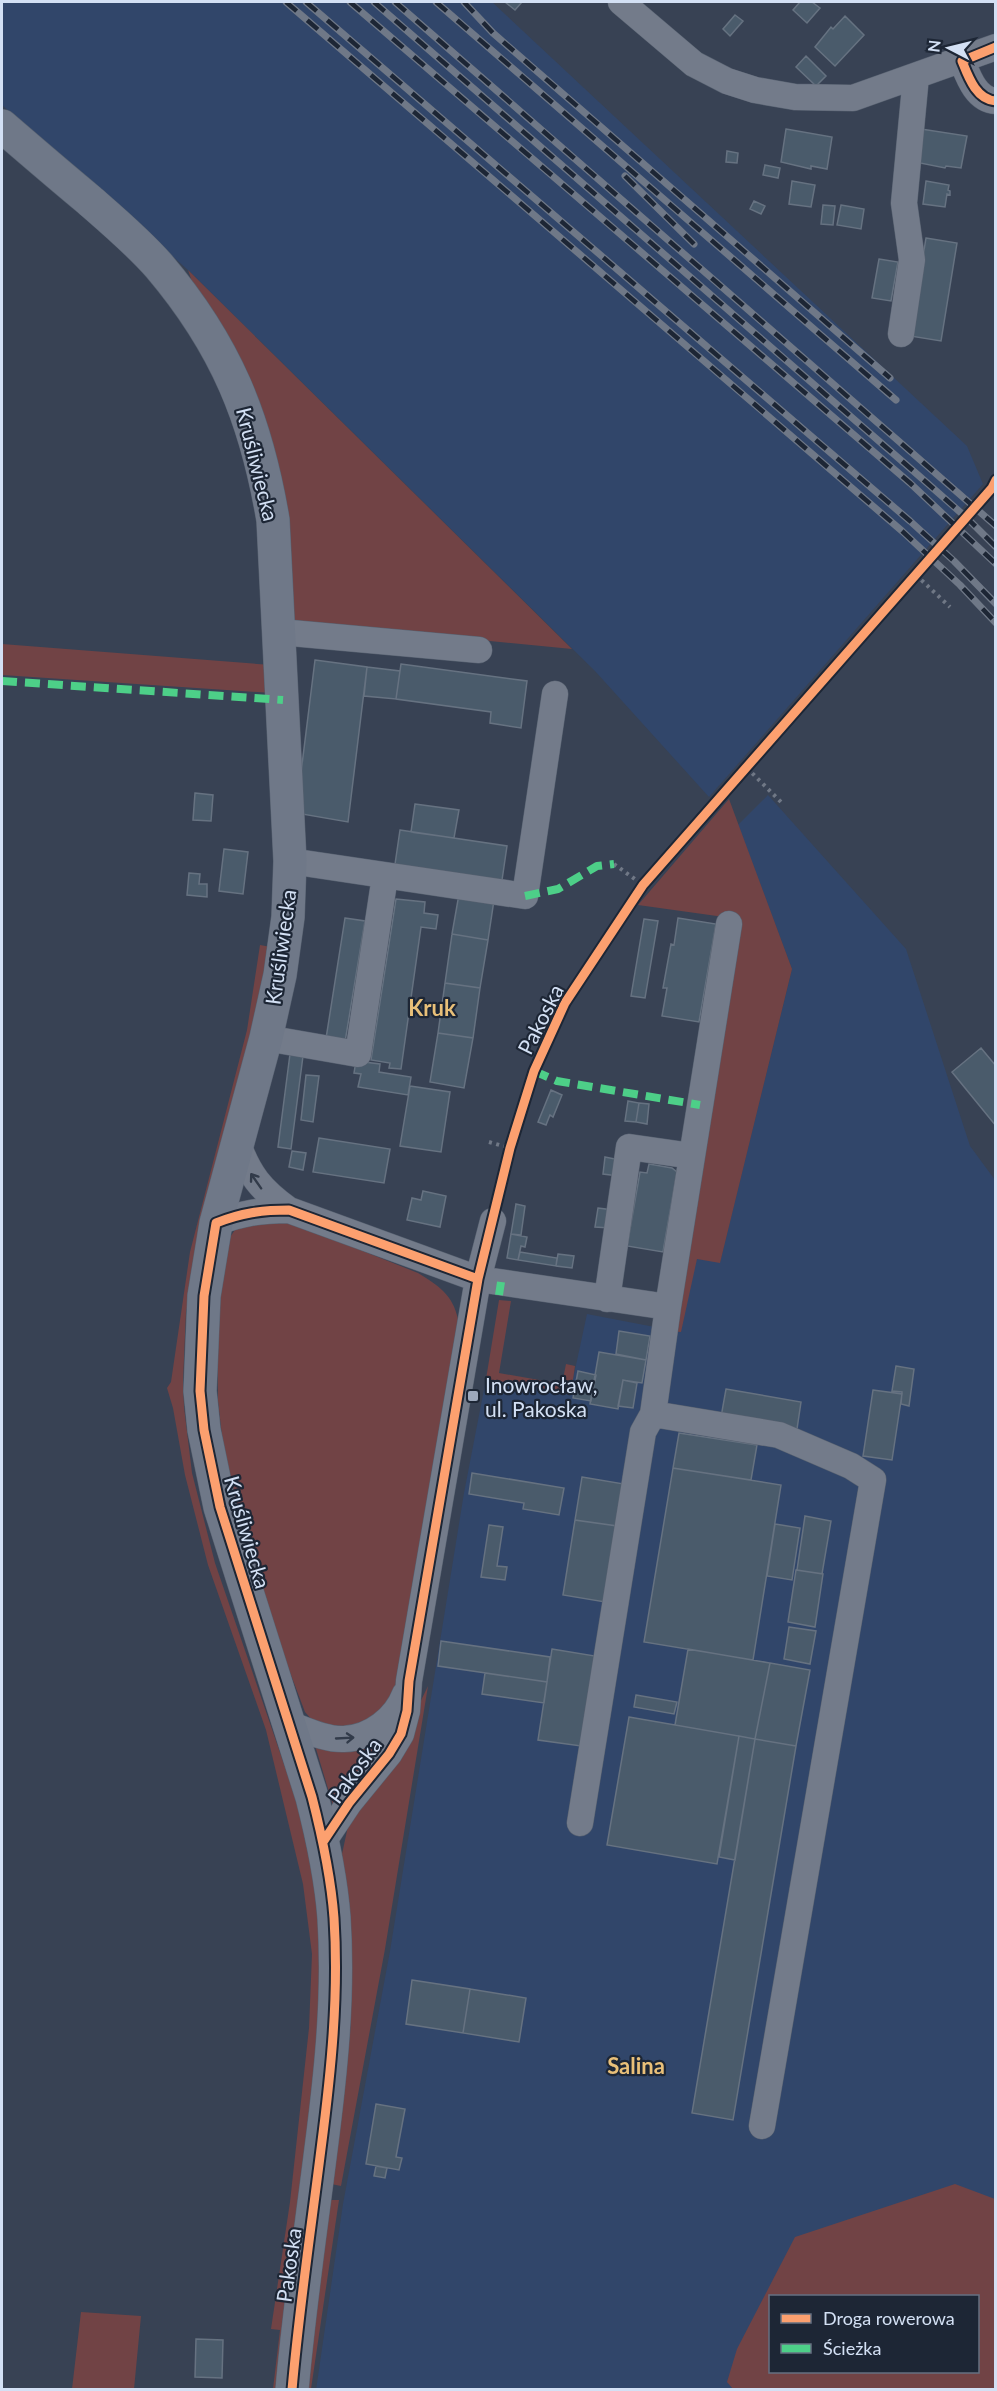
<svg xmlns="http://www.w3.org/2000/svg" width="997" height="2391" viewBox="0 0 997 2391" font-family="Lato,sans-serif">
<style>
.built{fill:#31466a;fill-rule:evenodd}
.green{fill:#714345;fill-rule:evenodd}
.building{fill:#4a5b6b;stroke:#667281;stroke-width:1.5}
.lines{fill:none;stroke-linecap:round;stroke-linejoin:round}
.minor-casing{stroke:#576170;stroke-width:27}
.major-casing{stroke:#576170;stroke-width:34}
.path{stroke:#707886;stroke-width:4;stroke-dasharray:3 4.5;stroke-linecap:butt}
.minor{stroke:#737b8a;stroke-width:26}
.major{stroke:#6f7888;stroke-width:33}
.rail-casing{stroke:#6f7887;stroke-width:7}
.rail{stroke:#1d2635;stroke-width:4.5;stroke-dasharray:14;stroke-linecap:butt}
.quiet{stroke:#4dcf88;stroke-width:8;stroke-dasharray:15 8;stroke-linecap:butt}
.cycleway-casing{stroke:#1d2635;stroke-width:13}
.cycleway{stroke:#fca06f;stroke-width:9}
.oneway{stroke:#323b4a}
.poi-dot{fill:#9da9bc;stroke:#1d2635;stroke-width:2}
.labels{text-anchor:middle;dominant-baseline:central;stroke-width:4.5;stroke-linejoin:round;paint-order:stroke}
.street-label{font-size:21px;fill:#d3e0f4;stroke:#1d2635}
.poi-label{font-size:21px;fill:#d3e0f4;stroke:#1d2635;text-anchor:start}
.neighbourhood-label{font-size:22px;font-weight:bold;fill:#e9c079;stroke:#1d2635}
</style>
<rect width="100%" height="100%" fill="#384254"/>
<path class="built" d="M2 2H492L967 446 983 484 709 797 595 671 188 270 2 105Z
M768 795 906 949 970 1146 995 1180V2389L316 2390 343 2204 390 1951 464 1493 486 1379 570 1393 587 1314 665 1329 697 1259 720 1262 792 969 738 825ZM770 2296H978V2372H770Z"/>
<path class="green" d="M188 270 572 649 288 621 286 553Z
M2 644 271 665V693L2 675Z
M729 799 792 969 720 1263 697 1259 681 1332 671 1331 724 917 638 905Z
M260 945 271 947 186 1312 183 1381 184 1407 192 1473 215 1563 297 1802 314 1882 321 1954V2029L278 2389H273L280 2330 271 2329 290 2202 309 2028 312 1954 303 1884 266 1730 208 1565 185 1475 173 1408 167 1388 171 1382 190 1252 247 1030Z
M288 1221 418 1273C438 1285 453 1295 458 1319L397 1691 385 1712 350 1730 313 1721 305 1712 283 1654 245 1537 233 1491 223 1445 218 1401 217 1312 227 1242 238 1225Z
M499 1300 511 1301 499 1373 562 1384 566 1364 575 1366 571 1393 486 1379Z
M428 1686 385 1949 341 2186 331 2184 350 2034 351 2005 342 1854 350 1817 415 1713Z
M383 1733 387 1743 335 1812 314 1742Z
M955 2184 995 2199V2389H733L727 2382 737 2349 795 2237ZM770 2296H978V2372H770Z
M329 2200H339L311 2389 304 2390Z
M81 2312 141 2316 134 2389H72Z"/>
<path class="building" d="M505 2H522L515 10Z
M800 2H812L820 8 807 23 793 10Z
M735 15 743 21 730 36 723 29Z
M845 16 864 35 835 66 815 47 831 27 833 29Z
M806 56 826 76 816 86 796 67Z
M786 129 832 137 827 169 811 166V169L781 162Z
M921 129 967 136 961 168 946 166 945 168 915 162Z
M727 151 738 153 737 163 726 162Z
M765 165 780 168 778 178 763 175Z
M792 181 815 185 811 207 789 204Z
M926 181 949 185 948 190 950 191V195L947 194 945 207 923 204Z
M754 201 765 206 761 214 750 209Z
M823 205 835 206 833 225 821 224Z
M841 205 864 209 861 229 837 225Z
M926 238 957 243 941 341 910 336Z
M879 259 898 262 891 301 872 298Z
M315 660 367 667 348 822 296 813Z
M401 664 527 681 521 728 490 723 491 712 396 699Z
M367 667 400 671 396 699 364 696Z
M195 793 213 795 211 821 193 820Z
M415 804 459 810 454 838 411 832Z
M400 830 507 846 501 887 394 871Z
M224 849 248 852 243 894 219 891Z
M189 873 200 874 199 884H207V897L187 895Z
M459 894 494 900 488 940 452 934Z
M396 899 425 902 424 913 438 915 436 929 421 927 401 1069 389 1068 390 1063 371 1060Z
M345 918 365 921 344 1048 325 1045Z
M678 918 716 924 699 1022 662 1016 667 988H663L671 944 674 945Z
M644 919 658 921 645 998 631 996Z
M452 934 488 940 480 988 445 983Z
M445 983 480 988 473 1038 438 1033Z
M438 1033 473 1038 464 1088 430 1082Z
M981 1048 996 1066V1126L952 1072Z
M290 1054 303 1056 291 1149 278 1147Z
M356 1061 380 1064 379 1072 411 1077 408 1095 358 1087 361 1074 354 1073Z
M306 1075 319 1076 313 1122 301 1120Z
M410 1086 450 1092 441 1152 400 1146Z
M551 1090 562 1095 553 1117 550 1115 546 1125 538 1122Z
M628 1101 639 1103 636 1122 625 1121Z
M639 1103 649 1104 647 1124 636 1122Z
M319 1138 390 1149 384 1183 313 1172Z
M292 1151 306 1153 303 1170 289 1167Z
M605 1157 620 1160 618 1176 603 1174Z
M649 1164 672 1168 677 1172 663 1252 627 1246 640 1172 647 1173Z
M423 1191 446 1196 440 1227 407 1220 412 1198 421 1200Z
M516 1204 525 1206 521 1235 511 1234Z
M598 1208 613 1210 610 1228 595 1227Z
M511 1234 527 1237 525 1247 521 1246 518 1260 507 1258Z
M520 1252 557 1258 556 1266 518 1260Z
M558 1254 574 1256 572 1268 556 1266Z
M619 1331 650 1336 646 1360 616 1354Z
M599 1352 646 1360 642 1383 623 1380 618 1409 590 1404Z
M896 1366 914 1369 909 1406 901 1404 902 1392 892 1391Z
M578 1371 596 1375 591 1401 573 1398Z
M623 1380 637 1383 633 1408 618 1406Z
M726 1389 801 1402 797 1429 721 1417Z
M873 1390 902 1394 892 1460 863 1456Z
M679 1433 757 1445 751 1480 673 1468Z
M673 1468 781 1485 753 1660 644 1642Z
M472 1473 564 1488 559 1515 523 1509 524 1503 469 1494Z
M582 1477 624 1484 617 1526 575 1520Z
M805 1516 831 1521 822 1574 797 1570Z
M575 1520 617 1526 605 1602 563 1595Z
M775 1524 800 1528 792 1580 767 1576Z
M489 1525 503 1527 497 1566 507 1567 505 1580 481 1577Z
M796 1570 823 1574 815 1627 788 1622Z
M789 1627 816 1631 810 1664 784 1659Z
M441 1641 550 1657 547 1682 438 1666Z
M552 1649 595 1656 581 1746 538 1740Z
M688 1649 770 1663 755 1739 675 1725Z
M770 1663 810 1670 796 1746 755 1739Z
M485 1673 547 1682 544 1703 482 1694Z
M636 1695 677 1702 674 1714 634 1707Z
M629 1717 739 1736 717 1864 607 1845Z
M739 1736 755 1739 735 1860 719 1857Z
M755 1739 796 1746 733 2120 692 2113Z
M412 1980 470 1989 463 2033 406 2024Z
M470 1989 526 1998 519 2042 463 2033Z
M376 2104 405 2109 396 2157 402 2158 399 2170 366 2164Z
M376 2166 387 2168 385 2178 374 2176Z
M196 2339 223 2340 222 2378 195 2377Z"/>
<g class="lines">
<g class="minor-casing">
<path id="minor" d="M621 2 694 64 727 81 755 90 795 97 853 98 996 47
M962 61C968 76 976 100 996 101
M901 334 912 260 904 203 916 76
M280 632 479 650
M290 861 525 896 555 694
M266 1038 358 1054 385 876
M237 1141C248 1174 261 1190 289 1210L478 1279 668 1307 729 924
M216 1223C241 1213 262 1210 289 1210
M607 1299 629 1147 692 1156
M668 1307 653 1414 779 1435 851 1466 873 1480 762 2126
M289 1724C306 1730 326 1740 344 1739 371 1738 396 1718 405 1694
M580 1823 643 1432 653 1414
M323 1842 349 1803 389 1754 401 1734 407 1711 409 1681 478 1279 493 1221"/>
</g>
<g class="major-casing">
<path id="major" d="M2 126C31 151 60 176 89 200 113 221 138 242 159 266 226 345 256 419 273 520L290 861 288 917 280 975 266 1038 216 1223 204 1296 200 1391 204 1430 220 1507 312 1797C322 1836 331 1877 334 1918 339 1996 331 2072 321 2149 311 2229 299 2309 292 2390"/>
</g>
<path class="path" d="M916 575 950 607
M747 768 781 802
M614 864 643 885
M489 1142 510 1148"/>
<use href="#minor" class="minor"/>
<use href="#major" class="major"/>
<g class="rail-casing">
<path id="rail" d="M286 2 902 531 960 585 996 623
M306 2 910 521 954 561 996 604
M350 2 910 483 996 564
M374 2 918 475 968 519 996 547
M395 2 996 526
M436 2 896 400
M464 2 493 33 890 378
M625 176 694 244"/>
</g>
<use href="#rail" class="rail"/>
<path class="quiet" d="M2 681 283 700
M525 896 558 889 597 866 614 864
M534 1071 557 1081 700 1105
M499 1295 501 1282"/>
<g class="cycleway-casing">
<path id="cycleway" d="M996 47 962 61C968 76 976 100 996 101
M323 1842 349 1803 389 1754 401 1734 407 1711 409 1681 478 1279 510 1148 534 1071 565 1003 643 885 992 488 996 480
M292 2390C299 2309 311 2229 321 2149 331 2072 339 1996 334 1918 331 1877 322 1836 312 1797L220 1507 204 1430 200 1391 204 1296 216 1223C241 1213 262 1210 289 1210L478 1279"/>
</g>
<use href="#cycleway" class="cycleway"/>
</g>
<defs><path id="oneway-shaft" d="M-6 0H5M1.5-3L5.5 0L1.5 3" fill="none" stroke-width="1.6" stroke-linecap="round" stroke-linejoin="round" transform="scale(1.5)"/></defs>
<g class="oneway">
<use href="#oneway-shaft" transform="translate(256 1181) rotate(-125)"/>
<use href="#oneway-shaft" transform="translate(345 1738) rotate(-3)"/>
</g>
<rect class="poi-dot" x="467" y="1390" width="12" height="12" rx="3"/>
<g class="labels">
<g class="street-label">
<text transform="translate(258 464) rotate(76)">Kruśliwiecka</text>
<text transform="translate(280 947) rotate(-82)">Kruśliwiecka</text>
<text transform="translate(540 1019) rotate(-63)">Pakoska</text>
<text transform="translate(248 1532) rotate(74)">Kruśliwiecka</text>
<text transform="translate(354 1770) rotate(-54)">Pakoska</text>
<text transform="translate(288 2265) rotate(-82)">Pakoska</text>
</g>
<g class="poi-label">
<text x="485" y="1384">Inowrocław,<tspan x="485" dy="24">ul. Pakoska</tspan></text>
</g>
<g class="neighbourhood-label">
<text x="432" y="1007">Kruk</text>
<text x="636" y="2065">Salina</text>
</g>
</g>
<rect width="997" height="2391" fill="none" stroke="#d3e0f4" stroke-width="6"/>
<rect x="769" y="2295" width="210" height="78" fill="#1d2635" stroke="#667081" stroke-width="1.5"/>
<rect x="781" y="2314" width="30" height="9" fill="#fca06f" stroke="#667081" stroke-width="1.5"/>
<text x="823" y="2325" font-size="18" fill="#d3e0f4">Droga rowerowa</text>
<rect x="781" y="2344" width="30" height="9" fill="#4dcf88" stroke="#667081" stroke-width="1.5"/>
<text x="823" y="2355" font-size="18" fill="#d3e0f4">Ścieżka</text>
<g transform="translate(949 48) rotate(277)" stroke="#1d2635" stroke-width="4.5" paint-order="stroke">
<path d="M0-4.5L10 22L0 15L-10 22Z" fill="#d3e0f4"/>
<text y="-9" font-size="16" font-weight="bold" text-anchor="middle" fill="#d3e0f4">N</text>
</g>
</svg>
